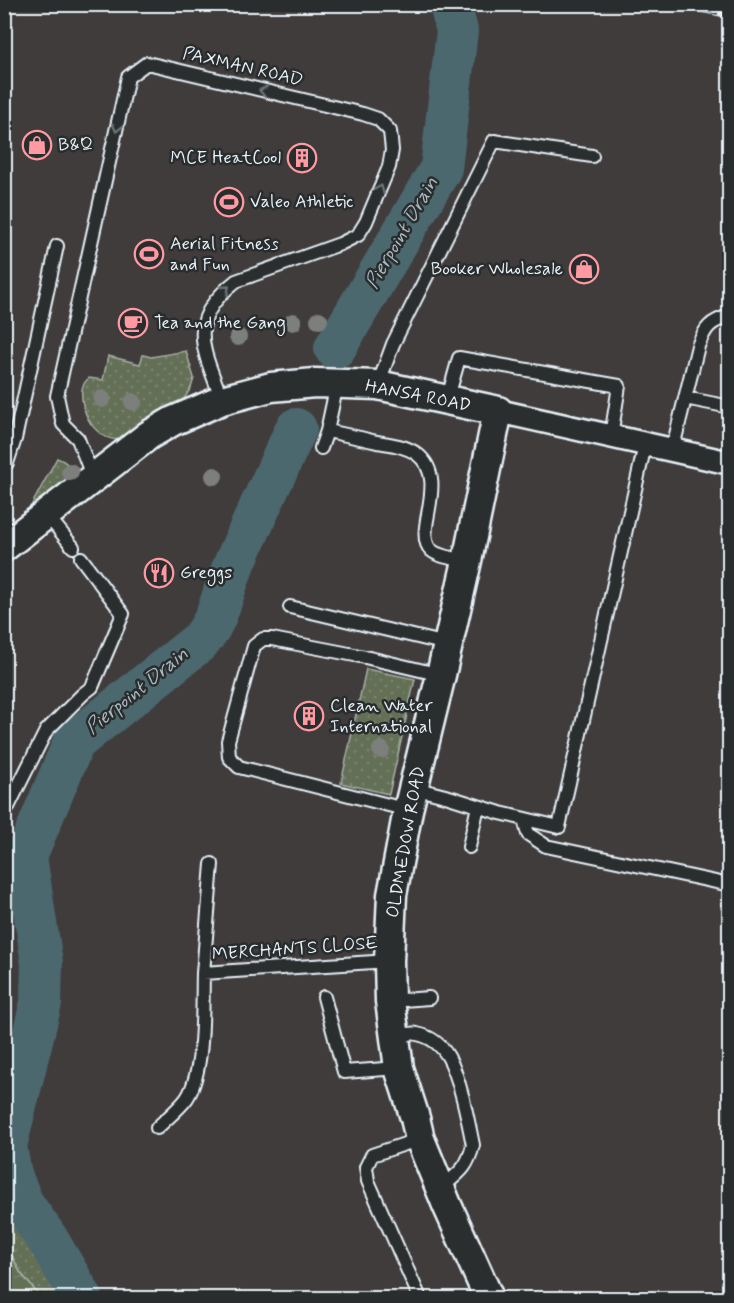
<svg xmlns="http://www.w3.org/2000/svg" width="734" height="1303" viewBox="0 0 734 1303" font-family="Mynerve,sans-serif">
<style>
.grass{fill:url(#grass-dots);stroke:#a6b0a7;stroke-width:1.5}
.wetland{fill:url(#wetland-marsh);stroke:#a6b0a7;stroke-width:1.5}
.lines{fill:none;stroke-linecap:round;stroke-linejoin:round}
.stream{stroke:#8a9fa5;stroke-width:7}
.river{stroke:#4b686e;stroke-width:42}
.service-casing{stroke:#e8f1f8;stroke-width:16}
.minor-casing{stroke:#e8f1f8;stroke-width:27}
.tertiary-casing{stroke:#e8f1f8;stroke-width:33}
.service{stroke:#2a2d2e;stroke-width:12}
.minor{stroke:#2a2d2e;stroke-width:22}
.tertiary{stroke:#2a2d2e;stroke-width:28}
.rail-casing{stroke:#e8f1f8;stroke-width:7}
.rail{stroke:#2a2d2e;stroke-width:4.5;stroke-dasharray:14;stroke-linecap:butt}
.tree{fill:#7c7f7b}
.oneway{stroke:#6c7275}
.labels{text-anchor:middle;dominant-baseline:central;stroke-width:5;stroke-linejoin:round;paint-order:stroke}
.street-label{font-size:18px;fill:#e8f1f8;stroke:#2a2d2e}
.poi-label{font-size:18px;fill:#e8f1f8;stroke:#2a2d2e;text-anchor:start}
.water-label{font-size:20px;font-style:italic;fill:#a9bac1;stroke:#2a2d2e}
</style>
<defs>
<pattern id="grass-dots" width="8" height="8" patternUnits="userSpaceOnUse" patternTransform="scale(1.5)"><rect width="8" height="8" fill="#646f56"/><path d="M2 2h.1M6 6h.1" fill="none" stroke="#7a846f" stroke-width="1.8" stroke-linecap="round"/></pattern>
<pattern id="wetland-marsh" width="20" height="14" patternUnits="userSpaceOnUse" patternTransform="scale(1.5)"><rect width="20" height="14" fill="#646f56"/><path d="M1 5h8M5 5V1M11 12h8M15 12V8" fill="none" stroke="#7a846f"/></pattern>
</defs>
<rect width="100%" height="100%" fill="#403c3c"/>
<filter id="ink" filterUnits="userSpaceOnUse"><feTurbulence type="fractalNoise" baseFrequency=".0167" numOctaves="2"/><feDisplacementMap in="SourceGraphic" scale="12" xChannelSelector="R" yChannelSelector="G"/><feConvolveMatrix kernelMatrix="1 2 1 2 8 2 1 2 1" color-interpolation-filters="sRGB"/></filter>
<g filter="url(#ink)">
<path class="grass" d="M186 351 194 378 191 388 184 399 172 405 117 440C98 438 87 422 83 405 81 395 80 385 89 378L103 380 108 356 140 364 143 355 151 357Z
M57 458C68 462 72 468 74 480L32 511 30 508Z
M366 669 415 679 389 794 341 783Z
M4 1122 12 1123 6 1146 11 1175 23 1204 48 1240 82 1298H41L20 1272 5 1242Z"/>
<path class="wetland" d="M5 1242 20 1272 41 1298H5Z"/>
<g class="lines">
<path class="stream" d="M4 1122 12 1123"/>
<path class="river" d="M335 348 441 168 457 31 450 4
M82 1298 48 1240 23 1204 11 1175 6 1146 41 1003 42 963 26 856 74 742 199 642C219 622 222 592 233 567 253 521 275 475 296 429"/>
<g class="service-casing">
<path id="service" d="M378 385 393 344 494 141 592 156
M685 398 730 407
M447 401 459 358 619 386 611 436
M327 431C343 434 360 438 377 442 390 444 406 446 417 454 451 480 412 532 431 550 440 558 456 558 467 561
M321 448 327 431 337 384
M672 451 698 346C705 328 710 321 730 316
M4 466 7 463 15 439 57 246
M93 478 78 439 63 424 57 396 128 77 147 63 363 114 378 119 390 131 392 150 389 167 366 222 358 235 340 244 236 281C185 321 203 348 222 400
M47 515 73 547
M290 607 447 644
M414 788 449 797 500 813 559 827 645 445
M408 810 239 767 229 757 228 741 254 646 263 639H272L365 657 441 675
M4 815 46 731 83 694 92 687 123 614 81 558
M524 819 528 834 546 846 730 885
M469 847 478 806
M203 973 212 864
M324 997 344 1072 399 1068
M390 1001 429 998
M394 1037C401 1036 411 1032 417 1034 449 1040 456 1073 463 1099 467 1115 470 1130 473 1145 467 1170 458 1173 440 1189
M157 1128C167 1118 179 1109 187 1098 205 1070 202 1007 203 973L389 961
M420 1139 372 1155 366 1167 368 1181 420 1298"/>
</g>
<g class="minor-casing">
<path id="minor" d="M498 411 730 463"/>
</g>
<g class="tertiary-casing">
<path id="tertiary" d="M4 547 149 435 173 421 222 400 271 387 315 383 378 385 498 411 467 561 441 675 408 810 392 895 389 961 390 1001 399 1068 415 1118 420 1139 447 1205 489 1298"/>
</g>
<use href="#service" class="service"/>
<use href="#minor" class="minor"/>
<use href="#tertiary" class="tertiary"/>
<g class="rail-casing">
<path id="rail" d="M677 4 730 15"/>
</g>
<use href="#rail" class="rail"/>
</g>
<g class="tree">
<circle cx="319" cy="320" r="9"/>
<circle cx="293" cy="322" r="9"/>
<circle cx="238" cy="337" r="9"/>
<circle cx="102" cy="399" r="9"/>
<circle cx="133" cy="402" r="9"/>
<circle cx="70" cy="472" r="9"/>
<circle cx="214" cy="476" r="9"/>
<circle cx="381" cy="750" r="9"/>
</g>
<defs><path id="oneway-chevron" d="M-2-3.5L2.5 0L-2 3.5" fill="none" stroke-width="1.6" stroke-linecap="round" stroke-linejoin="round" transform="scale(1.5)"/></defs>
<g class="oneway">
<use href="#oneway-chevron" transform="translate(263 91) rotate(-167)"/>
<use href="#oneway-chevron" transform="translate(117 128) rotate(103)"/>
<use href="#oneway-chevron" transform="translate(380 189) rotate(-68)"/>
<use href="#oneway-chevron" transform="translate(226 289) rotate(-41)"/>
</g>
</g>
<defs>
<g id="shop-ring" transform="scale(1.5)"><circle r="9.5" fill="#2a2d2e" stroke="#ff9aa2" stroke-width="1.5"/><path d="M-5-2.5h2.3a2.7 3.5 0 0 1 5.4 0H5L5.5 6h-11ZM-1.5-2.5h3a1.5 2.3 0 0 0-3 0Z" fill="#ff9aa2"/></g>
<g id="building-ring" transform="scale(1.5)"><circle r="9.5" fill="#2a2d2e" stroke="#ff9aa2" stroke-width="1.5"/><path d="M-4-6H4V6H1V3H-1V6H-4ZM-2.5-4.3h1.7v1.8h-1.7ZM.8-4.3h1.7v1.8H.8ZM-2.5-1h1.7V.8h-1.7ZM.8-1h1.7V.8H.8Z" fill="#ff9aa2"/></g>
<g id="stadium-ring" transform="scale(1.5)"><circle r="9.5" fill="#2a2d2e" stroke="#ff9aa2" stroke-width="1.5"/><path d="M0-5a6.5 5 0 1 0 0 10a6.5 5 0 1 0 0-10ZM-3.5-1.8h7v3.6h-7Z" fill="#ff9aa2"/></g>
<g id="cafe-ring" transform="scale(1.5)"><circle r="9.5" fill="#2a2d2e" stroke="#ff9aa2" stroke-width="1.5"/><path d="M-5.5-4.5H6V0H3Q3 3.5 0 3.5H-2.5Q-5.5 3.5-5.5 0ZM3-3.2v2h1.7v-2ZM-6 4.5H4V6H-6Z" fill="#ff9aa2"/></g>
<g id="restaurant-ring" transform="scale(1.5)"><circle r="9.5" fill="#2a2d2e" stroke="#ff9aa2" stroke-width="1.5"/><path d="M-5-6h1v4h1v-4h1v4h1v-4h1v5L-1.5 .5V6h-2V.5L-5-1ZM5-6V6H3V1.5H1.5Q1.5-4 5-6Z" fill="#ff9aa2"/></g>
</defs>
<g fill-rule="evenodd">
<use href="#shop-ring" x="37" y="145"/>
<use href="#building-ring" x="302" y="158"/>
<use href="#stadium-ring" x="229" y="202"/>
<use href="#stadium-ring" x="149" y="254"/>
<use href="#shop-ring" x="584" y="269"/>
<use href="#cafe-ring" x="133" y="323"/>
<use href="#restaurant-ring" x="159" y="573"/>
<use href="#building-ring" x="309" y="716"/>
</g>
<g class="labels">
<g class="street-label">
<text transform="translate(243 67) rotate(13)">PAXMAN ROAD</text>
<text transform="translate(418 396) rotate(11)">HANSA ROAD</text>
<text transform="translate(406 842) rotate(-80)">OLDMEDOW ROAD</text>
<text transform="translate(295 949) rotate(-4)">MERCHANTS CLOSE</text>
</g>
<g class="poi-label">
<text x="58" y="145">B&amp;Q</text>
<text x="281" y="158" text-anchor="end">MCE HeatCool</text>
<text x="250" y="202">Valeo Athletic</text>
<text x="170" y="244">Aerial Fitness<tspan x="170" dy="21">and Fun</tspan></text>
<text x="563" y="269" text-anchor="end">Booker Wholesale</text>
<text x="154" y="323">Tea and the Gang</text>
<text x="180" y="573">Greggs</text>
<text x="330" y="706">Clean Water<tspan x="330" dy="21">International</tspan></text>
</g>
<g class="water-label">
<text transform="translate(402 233) rotate(-60)">Pierpoint Drain</text>
<text transform="translate(137 691) rotate(-39)">Pierpoint Drain</text>
</g>
</g>
<rect width="734" height="1303" fill="none" stroke="#2a2d2e" stroke-width="24"/>
<rect x="12" y="12" width="710" height="1279" fill="none" stroke="#e8f1f8" stroke-width="2" filter="url(#ink)"/>
</svg>
